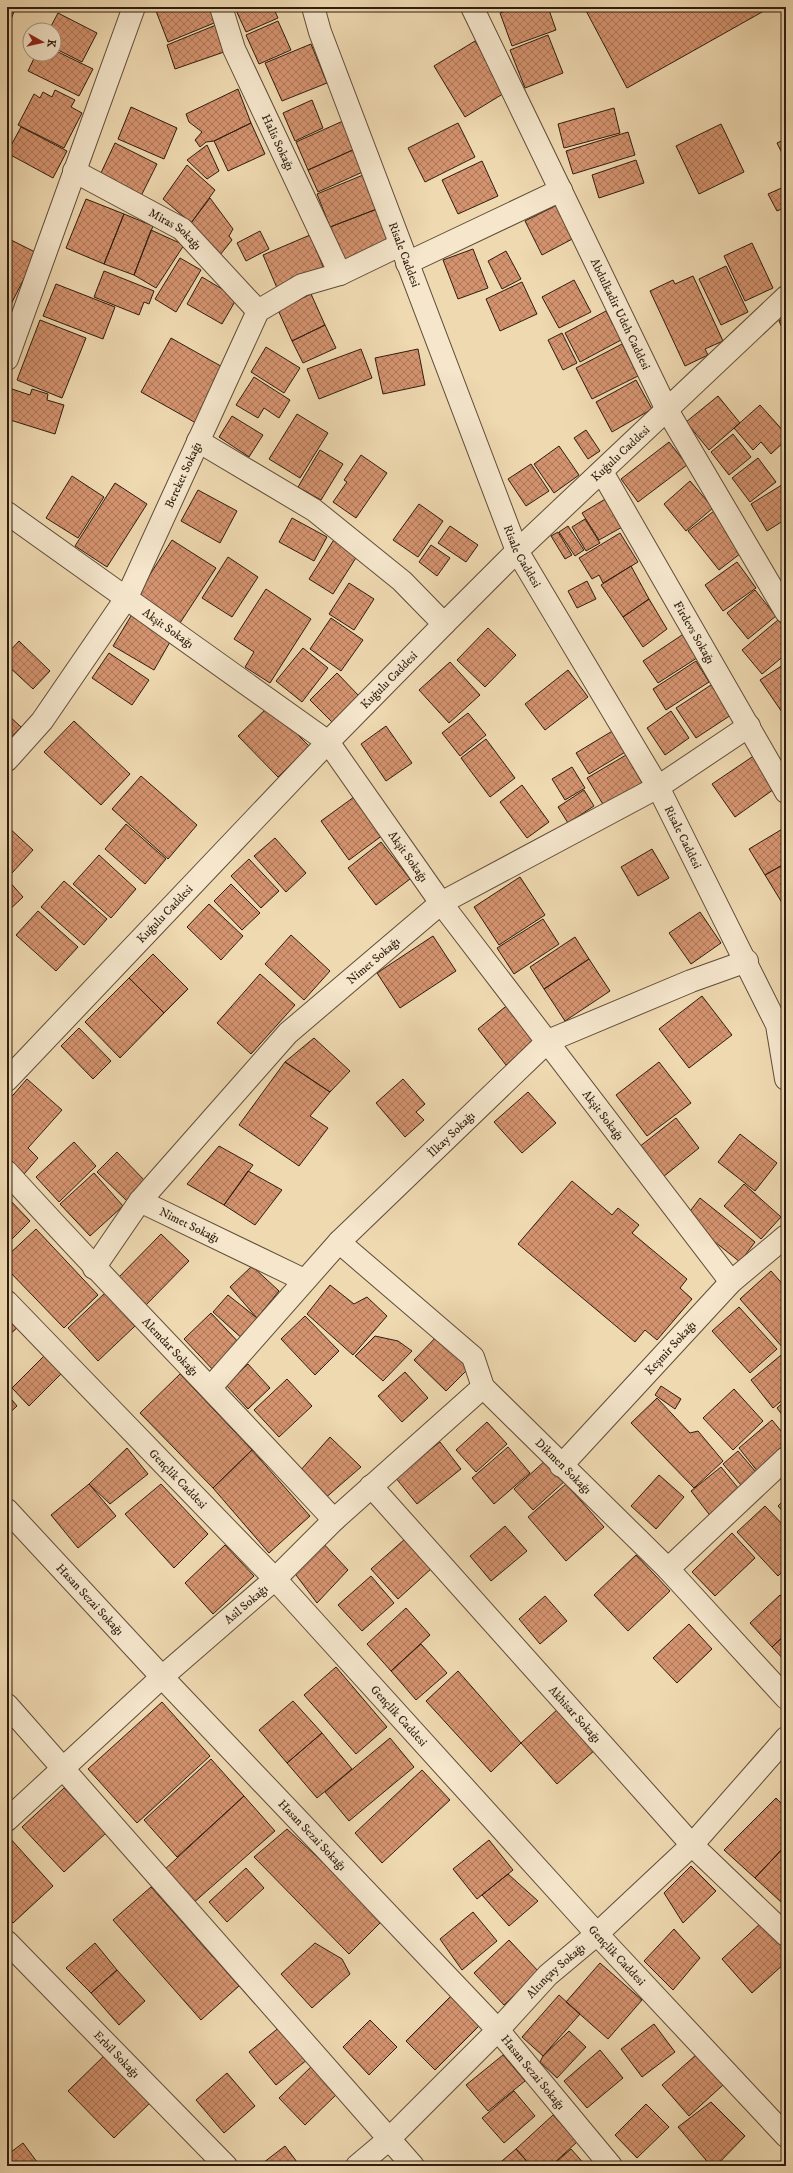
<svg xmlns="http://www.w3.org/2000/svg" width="793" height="2173" viewBox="0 0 793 2173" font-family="'IM FELL DW Pica',serif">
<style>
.building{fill:url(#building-cross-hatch);stroke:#2f1d0f}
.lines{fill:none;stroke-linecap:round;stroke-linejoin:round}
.minor-casing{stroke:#5f4c38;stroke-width:24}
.tertiary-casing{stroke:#5f4c38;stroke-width:24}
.minor{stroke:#f5e6cc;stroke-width:22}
.tertiary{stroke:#f5e6cc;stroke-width:22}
.labels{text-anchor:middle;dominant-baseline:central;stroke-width:3.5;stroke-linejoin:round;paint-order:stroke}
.street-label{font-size:12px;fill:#2f1d0f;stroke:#f5e6cc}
</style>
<defs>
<pattern id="building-cross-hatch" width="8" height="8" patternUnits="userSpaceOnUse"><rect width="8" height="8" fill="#d4936f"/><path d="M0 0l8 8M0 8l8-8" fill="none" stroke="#ac775a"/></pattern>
</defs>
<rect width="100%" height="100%" fill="#efd9b1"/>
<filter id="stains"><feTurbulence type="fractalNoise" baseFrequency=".005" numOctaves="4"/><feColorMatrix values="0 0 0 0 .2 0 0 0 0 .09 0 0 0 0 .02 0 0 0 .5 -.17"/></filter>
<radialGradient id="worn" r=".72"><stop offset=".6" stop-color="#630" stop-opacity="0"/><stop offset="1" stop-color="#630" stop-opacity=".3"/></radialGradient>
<path class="building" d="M7 7H16L9 24 7 23Z
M166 7H213L219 21 168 42 156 11Z
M238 7H273L278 18 246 32 235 8Z
M518 7H548L556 30 512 46 500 13Z
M584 7H771L627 88Z
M58 13 97 33 82 62 54 48V30H49Z
M278 21 291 50 259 64 246 35Z
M216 25 224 52 175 69 167 45Z
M548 35 563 73 525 88 510 50Z
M475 41 506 92 465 117 434 66Z
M311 44 327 83 282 101 265 63Z
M54 50 93 69 79 96 28 71 36 54H54Z
M238 89 251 123 214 141 206 142 200 147 195 140 202 132 189 122 186 114Z
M55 90 75 100 71 107 82 113 64 148 18 125 34 94 40 98 43 92 52 97Z
M312 100 323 128 295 141 283 113Z
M131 107 177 128 164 159 118 139Z
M614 108 620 133 564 148 558 124Z
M343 121 355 149 308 170 296 142Z
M251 123 265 154 228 171 214 141Z
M458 123 475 157 425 182 408 148Z
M721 124 744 172 699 194 676 146Z
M21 127 67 151 53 178 7 153Z
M628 132 635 155 573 174 566 151Z
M786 139V158L785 159 777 143Z
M115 143 157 164 141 196 100 175Z
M207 145 219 171 207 179 187 160Z
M355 149 365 171 318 192 308 170Z
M636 160 644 183 599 198 592 175Z
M482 161 498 196 458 214 442 180Z
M187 165 215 190 191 223 163 199Z
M363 175 377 209 330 227 317 194Z
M786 186V207L777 211 768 194Z
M210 198 233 229 229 236 232 240 220 255 191 223Z
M86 199 124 214 104 264 66 248Z
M561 203 578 236 542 255 525 221Z
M377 209 391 243 345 262 330 227Z
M124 214 153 226 134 275 104 264Z
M151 230 184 245 156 288 134 275Z
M260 231 269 249 246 261 237 243Z
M310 235 324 269 277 288 263 255Z
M7 238 37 253 7 312Z
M752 243 773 288 745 301 724 256Z
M473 249 488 288 458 299 443 260Z
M506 251 521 279 502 289 488 261Z
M180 258 201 270 176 312 155 299Z
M726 266 748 312 721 325 699 279Z
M104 271 154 291 149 304 144 302 139 315 94 297Z
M693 276 723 341 705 349 708 355 685 366 650 291 673 280 675 284Z
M202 277 237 298 222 324 187 304Z
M574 280 591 312 559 328 542 297Z
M522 282 537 314 500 331 486 299Z
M56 284 115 307 103 339 43 316Z
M311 294 325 325 292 341 278 310Z
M606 311 621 340 580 362 565 333Z
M786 317V336L779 321Z
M40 320 86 338 62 398 17 380Z
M325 325 336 348 303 363 292 341Z
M562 333 577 363 563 370 548 340Z
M171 338 226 369 196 423 141 392Z
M622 344 638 376 592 399 576 368Z
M266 347 300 368 284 393 251 372Z
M361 349 372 378 319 399 307 369Z
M418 349 425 385 383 394 375 358Z
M254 377 290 400 279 418 264 408 258 418 236 405Z
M636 380 652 409 612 432 596 402Z
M12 389 30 395 32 389 48 394 47 400 64 405 55 434 7 419V406Z
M718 396 740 423 709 450 686 422Z
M760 405 786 434V440L771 454 761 442 753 450 734 428Z
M297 414 328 433 300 478 269 459Z
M232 416 263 435 249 457 219 437Z
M586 430 600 451 588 459 574 438Z
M733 434 751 457 729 475 711 452Z
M669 442 687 465 638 502 621 479Z
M559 446 579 475 554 493 534 464Z
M320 450 343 464 321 500 298 487Z
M361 455 387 473 356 518 333 502 347 482 344 480Z
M758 458 776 482 750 502 732 478Z
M531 464 549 491 526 506 508 479Z
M72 476 104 497 78 538 46 518Z
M690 481 713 508 686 531 664 504Z
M115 483 147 504 107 567 75 546Z
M785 483 786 519 767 531 751 504Z
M198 490 237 511 220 543 181 521Z
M607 498 624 526 599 540 582 513Z
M419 504 443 521 418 557 393 540Z
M714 511 745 550 719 570 688 531Z
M292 518 327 537 314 561 279 542Z
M585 519 600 543 586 551 572 527Z
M450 526 478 545 466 562 438 543Z
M568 526 584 550 575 556 559 532Z
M558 532 572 555 565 559 551 536Z
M620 533 638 562 603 583 599 575 592 579 579 558Z
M335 538 359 553 333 594 309 579Z
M172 540 216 568 180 623 137 595Z
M431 545 450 558 437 576 419 562Z
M228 557 258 577 232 617 202 598Z
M737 562 756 588 723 611 705 585Z
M631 566 649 599 623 617 601 585Z
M587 581 596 599 577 608 568 591Z
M349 583 374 599 354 630 329 614Z
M266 589 311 619 270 683 245 667 254 652 234 639Z
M755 590 776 616 748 639 727 613Z
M649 599 667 629 643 647 623 617Z
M134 611 174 635 154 670 113 646Z
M331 618 363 640 341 671 310 649Z
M778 620 786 629V654L762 674 742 650Z
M488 628 516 655 485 687 457 660Z
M685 633 700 656 658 683 643 661Z
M19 641 50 671 33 689 7 665V654Z
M303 648 328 668 302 702 276 681Z
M109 653 149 680 132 705 92 678Z
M696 661 709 682 666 710 653 689Z
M450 662 480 695 449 723 419 690Z
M786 663V718L760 680Z
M568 670 588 697 545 730 525 704Z
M337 673 359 696 332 722 310 700Z
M714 683 734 713 696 738 676 708Z
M269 706 309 746 278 777 238 736Z
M671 711 689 738 665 755 647 728Z
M468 713 486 735 460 756 442 733Z
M7 714 21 727 7 742Z
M74 721 130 774 101 805 44 752Z
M386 726 412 763 386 781 361 744Z
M614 730 627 751 589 774 576 753Z
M486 739 515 778 490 797 461 758Z
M626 755 642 783 604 806 587 778Z
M755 755 777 787 735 817 712 784Z
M572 767 585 788 565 800 552 779Z
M141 776 197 825 168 859 112 809Z
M522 785 549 822 527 838 500 802Z
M584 790 594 806 568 823 558 807Z
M354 797 383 835 349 860 321 821Z
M126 824 166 859 145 884 105 849Z
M7 826 33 850 12 873 7 868Z
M784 828 786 831V863L765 875 749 849Z
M275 838 306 873 286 892 254 856Z
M381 842 410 879 376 905 348 868Z
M652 849 669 878 638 896 621 867Z
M99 855 136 889 111 918 73 884Z
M249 859 279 891 261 908 231 876Z
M786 863V904L784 906 765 875Z
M520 877 545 915 499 945 474 907Z
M7 879 23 897 7 912Z
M64 881 107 919 84 945 41 907Z
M231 884 260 913 242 930 214 901Z
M209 904 243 936 221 960 187 927Z
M38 911 78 947 56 971 16 935Z
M700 912 721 943 691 964 669 933Z
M543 919 559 944 514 974 497 948Z
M291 935 330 971 304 1000 265 964Z
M433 936 456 971 400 1008 377 973Z
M575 937 589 959 544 989 530 967Z
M153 954 188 989 164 1013 129 978Z
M589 959 610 991 565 1021 544 989Z
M260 974 295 1005 251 1054 217 1023Z
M129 978 164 1013 120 1058 85 1022Z
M702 996 732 1035 689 1068 659 1029Z
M510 1003 539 1039 506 1065 478 1029Z
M79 1028 111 1061 93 1079 61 1046Z
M314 1038 350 1071 330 1092 285 1062Z
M285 1062 330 1092 310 1116 328 1128 299 1166 239 1125Z
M659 1062 691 1103 647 1136 616 1095Z
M27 1079 62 1110 28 1148 38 1158 24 1174 7 1156V1102Z
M403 1079 425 1104 416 1112 424 1120 405 1137 376 1103Z
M528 1092 556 1123 522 1153 494 1122Z
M676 1118 699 1148 658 1181 634 1151Z
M740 1134 777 1163 755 1191 718 1162Z
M74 1142 96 1166 59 1202 36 1177Z
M219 1146 253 1165 224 1205 187 1184Z
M117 1152 146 1182 127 1201 97 1172Z
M248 1171 282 1190 255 1225 224 1205Z
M94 1173 123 1206 90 1236 60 1204Z
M572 1181 612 1215 618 1208 639 1225 632 1233 687 1279 680 1288 692 1299 657 1340 645 1330 635 1342 518 1244Z
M744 1184 781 1217 761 1239 724 1206Z
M7 1197 30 1221 7 1244Z
M700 1198 755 1242 740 1262 685 1218Z
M36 1229 98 1295 64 1328 7 1269V1256Z
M161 1234 189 1261 145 1306 117 1279Z
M252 1266 279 1291 257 1318 230 1287Z
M771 1271 786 1288V1347L784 1349 740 1299Z
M330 1285 354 1304 367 1297 387 1316 353 1355 307 1314Z
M105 1293 135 1326 98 1361 68 1328Z
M228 1295 257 1318 245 1341 213 1312Z
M739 1307 777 1349 750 1373 712 1331Z
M7 1313 19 1326 7 1337Z
M211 1313 242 1346 215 1372 184 1339Z
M305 1316 339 1351 315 1375 281 1339Z
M440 1333 472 1365 446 1391 414 1360Z
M375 1336 398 1341 412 1351 383 1381 355 1356Z
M786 1351V1397L773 1408 751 1380Z
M45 1355 62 1373 29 1406 12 1388Z
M248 1364 270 1388 248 1409 226 1385Z
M405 1372 428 1398 402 1422 378 1396Z
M180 1374 252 1450 213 1488 140 1413Z
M287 1379 312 1406 279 1437 254 1410Z
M661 1386 681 1399 675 1409 655 1395Z
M734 1389 763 1421 733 1450 703 1418Z
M7 1394 17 1406 7 1415Z
M657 1398 690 1433 698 1431 723 1461 694 1488 631 1423Z
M786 1400V1420L777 1408Z
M772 1420 786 1437V1449L758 1472 739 1448Z
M487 1422 507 1444 476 1472 456 1450Z
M330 1437 361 1467 323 1500 299 1472Z
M440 1442 461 1469 417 1504 395 1477Z
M508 1447 530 1473 494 1504 472 1478Z
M127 1448 148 1474 110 1504 89 1484Z
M252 1450 310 1516 269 1553 213 1488Z
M738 1451 761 1478 746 1491 723 1464Z
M547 1459 566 1480 533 1510 514 1489Z
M721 1467 743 1494 712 1518 691 1491Z
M659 1475 684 1497 656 1529 631 1506Z
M89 1484 116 1516 78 1548 51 1515Z
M161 1484 208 1534 174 1568 125 1514Z
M566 1484 604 1527 566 1561 528 1517Z
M786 1498V1515L778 1506Z
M765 1506 786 1528V1568L778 1576 737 1532Z
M505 1526 527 1551 491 1581 470 1556Z
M732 1533 755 1558 715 1596 692 1572Z
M405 1539 432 1568 398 1599 371 1569Z
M321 1541 348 1570 317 1603 293 1571Z
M225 1545 254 1576 213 1614 185 1583Z
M636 1555 670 1591 628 1631 594 1595Z
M371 1576 394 1603 362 1631 338 1605Z
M780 1595 786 1601V1634L772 1647 750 1623Z
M545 1596 567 1621 540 1644 519 1619Z
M406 1608 430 1635 391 1671 367 1644Z
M689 1624 712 1649 677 1683 653 1658Z
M786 1634V1662L772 1647Z
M421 1644 447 1673 416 1700 391 1671Z
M336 1667 387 1727 356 1754 304 1695Z
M458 1671 521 1743 491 1772 426 1701Z
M293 1701 322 1733 287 1763 259 1730Z
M162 1702 210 1756 137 1823 88 1769Z
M559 1708 596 1749 557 1784 521 1743Z
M322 1733 352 1769 317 1798 287 1763Z
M390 1738 414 1767 349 1821 325 1792Z
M211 1759 244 1796 177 1857 144 1820Z
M422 1770 450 1800 382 1863 355 1833Z
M64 1788 106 1833 64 1872 22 1827Z
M244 1796 275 1831 192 1904 163 1871Z
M776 1798 786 1808V1845L755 1878 724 1850Z
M287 1829 384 1919 349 1954 254 1857Z
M8 1836 53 1886 13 1923 7 1916Z
M489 1840 513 1870 477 1899 453 1869Z
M786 1845V1896L781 1902 755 1878Z
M691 1866 716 1891 683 1923 664 1893Z
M246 1868 264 1888 227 1922 209 1902Z
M508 1874 538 1901 509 1926 482 1895Z
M151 1887 239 1986 201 2020 113 1920Z
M473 1912 497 1941 462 1970 440 1939Z
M761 1923 786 1950V1962L752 1993 722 1959Z
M674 1929 700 1958 673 1990 644 1961Z
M509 1940 539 1972 504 2005 474 1973Z
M95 1943 117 1970 91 1993 66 1968Z
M315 1943 342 1959 350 1974 312 2008 281 1974Z
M600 1963 642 2000 608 2039 566 2002Z
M117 1970 145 2001 119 2025 91 1993Z
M452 1995 481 2024 435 2070 406 2041Z
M559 1995 580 2014 543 2056 522 2037Z
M370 2020 397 2047 369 2075 343 2047Z
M654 2024 675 2052 642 2077 621 2049Z
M281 2026 308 2059 276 2085 249 2052Z
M569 2031 586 2047 557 2078 540 2062 543 2056Z
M600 2050 623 2078 587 2108 564 2081Z
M109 2051 155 2098 114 2138 68 2091Z
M503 2055 525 2081 488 2111 466 2085Z
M696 2055 723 2085 689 2116 662 2085Z
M313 2065 339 2092 305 2125 279 2098Z
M227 2073 255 2106 224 2133 196 2100Z
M514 2091 535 2116 504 2143 482 2118Z
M711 2102 745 2136 716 2166H711L678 2127Z
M646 2104 669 2127 637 2158 615 2135Z
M553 2115 577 2142 551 2166H531L516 2149Z
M23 2143 40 2166H7V2155Z
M285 2146 300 2166H259Z
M516 2149 531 2166H496Z
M571 2149 586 2166H551Z"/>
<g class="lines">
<g class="minor-casing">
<g id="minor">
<path id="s1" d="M221 7 234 49 340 274"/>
<path id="s2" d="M472 7 667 410 786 612"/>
<path id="s3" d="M74 171 182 229 258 311"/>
<path d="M407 263 561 190"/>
<path d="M7 359 134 7"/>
<path d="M198 441 314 510 402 581 444 624"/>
<path id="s4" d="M602 472 786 792"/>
<path id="s5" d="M7 513 328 742 441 903 731 1282"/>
<path id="s6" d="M7 760 42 721 127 597 258 311 302 285 340 274 400 245"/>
<path id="s7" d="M7 1080 328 742 444 624 517 551 786 297"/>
<path id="s8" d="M7 1172C114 1290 226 1403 334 1520"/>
<path id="s9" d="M140 1201 304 1280"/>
<path id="s10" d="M339 1242 473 1357 483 1387 668 1569 786 1698"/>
<path id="s11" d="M94 1268 140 1201 288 1033 441 903 658 787 749 726"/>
<path id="s12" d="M7 1302 275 1579 597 1934 786 2136"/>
<path id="s13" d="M211 1387 339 1242 548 1041 691 981 747 961"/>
<path id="s14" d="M561 1466 731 1282 786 1236"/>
<path id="s15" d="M371 1486 692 1845 786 1935"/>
<path id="s16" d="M7 1510 162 1677 498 2030 611 2166"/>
<path d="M668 1569 786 1458"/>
<path d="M7 1705 413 2166"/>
<path id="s17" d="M7 1820 162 1677 275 1579 334 1520 483 1387"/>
<path id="s18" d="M7 1942 226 2166"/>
<path id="s19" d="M357 2166 388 2140 498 2030 548 1975 597 1934 692 1845 786 1738"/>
</g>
</g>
<g class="tertiary-casing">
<g id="tertiary">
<path id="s20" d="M313 7 320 32 517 551 658 787 777 1025 786 1079"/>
</g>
</g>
<use href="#minor" class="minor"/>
<use href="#tertiary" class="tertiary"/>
</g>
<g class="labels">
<g class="street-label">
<text stroke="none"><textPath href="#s1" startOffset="147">Halis Sokağı</textPath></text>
<text stroke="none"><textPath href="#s3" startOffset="117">Miras Sokağı</textPath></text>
<text stroke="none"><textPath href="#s20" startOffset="264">Risale Caddesi</textPath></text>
<text stroke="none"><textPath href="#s2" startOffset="341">Abdulkadir Udeh Caddesi</textPath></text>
<text stroke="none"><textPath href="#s7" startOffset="877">Kuğulu Caddesi</textPath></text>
<text stroke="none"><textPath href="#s6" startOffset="337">Bereket Sokağı</textPath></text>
<text stroke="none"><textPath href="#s20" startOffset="588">Risale Caddesi</textPath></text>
<text stroke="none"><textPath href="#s5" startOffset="198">Akşit Sokağı</textPath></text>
<text stroke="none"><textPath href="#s4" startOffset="185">Firdevs Sokağı</textPath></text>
<text stroke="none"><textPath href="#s7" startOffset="553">Kuğulu Caddesi</textPath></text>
<text stroke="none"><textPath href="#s20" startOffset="912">Risale Caddesi</textPath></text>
<text stroke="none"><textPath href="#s5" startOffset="534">Akşit Sokağı</textPath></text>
<text stroke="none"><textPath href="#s7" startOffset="229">Kuğulu Caddesi</textPath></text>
<text stroke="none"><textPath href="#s11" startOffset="417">Nimet Sokağı</textPath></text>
<text stroke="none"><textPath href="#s5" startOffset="858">Akşit Sokağı</textPath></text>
<text stroke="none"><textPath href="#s13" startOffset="349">İlkay Sokağı</textPath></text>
<text stroke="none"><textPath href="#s9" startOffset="55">Nimet Sokağı</textPath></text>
<text stroke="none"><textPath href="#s8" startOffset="239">Alemdar Sokağı</textPath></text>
<text stroke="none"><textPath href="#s14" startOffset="161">Keşmir Sokağı</textPath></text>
<text stroke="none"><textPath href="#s10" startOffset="321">Dikmen Sokağı</textPath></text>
<text stroke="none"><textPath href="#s12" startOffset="246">Gençlik Caddesi</textPath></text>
<text stroke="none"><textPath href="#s16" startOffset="122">Hasan Sezai Sokağı</textPath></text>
<text stroke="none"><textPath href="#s17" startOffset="322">Asil Sokağı</textPath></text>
<text stroke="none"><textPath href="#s15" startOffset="306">Akhisar Sokağı</textPath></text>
<text stroke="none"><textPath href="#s12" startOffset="570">Gençlik Caddesi</textPath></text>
<text stroke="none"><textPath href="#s16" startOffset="446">Hasan Sezai Sokağı</textPath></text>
<text stroke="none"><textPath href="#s12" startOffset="894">Gençlik Caddesi</textPath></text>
<text stroke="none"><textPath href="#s19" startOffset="279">Altınçay Sokağı</textPath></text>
<text stroke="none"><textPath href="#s18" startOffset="157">Erbil Sokağı</textPath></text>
<text stroke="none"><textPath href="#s16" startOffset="770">Hasan Sezai Sokağı</textPath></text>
</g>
</g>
<rect width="793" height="2173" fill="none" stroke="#efd9b1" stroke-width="24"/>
<rect x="8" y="8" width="777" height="2157" fill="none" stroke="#2f1d0f" stroke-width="2"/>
<rect x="12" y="12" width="769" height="2149" fill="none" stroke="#2f1d0f"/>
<g transform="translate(42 42) rotate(98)"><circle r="19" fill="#f5e6cc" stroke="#a69680"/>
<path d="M0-3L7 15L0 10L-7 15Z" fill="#8f2418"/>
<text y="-6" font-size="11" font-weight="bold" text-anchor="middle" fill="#2f1d0f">K</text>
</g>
<rect width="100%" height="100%" filter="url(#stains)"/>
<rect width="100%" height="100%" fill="url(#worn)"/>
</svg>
